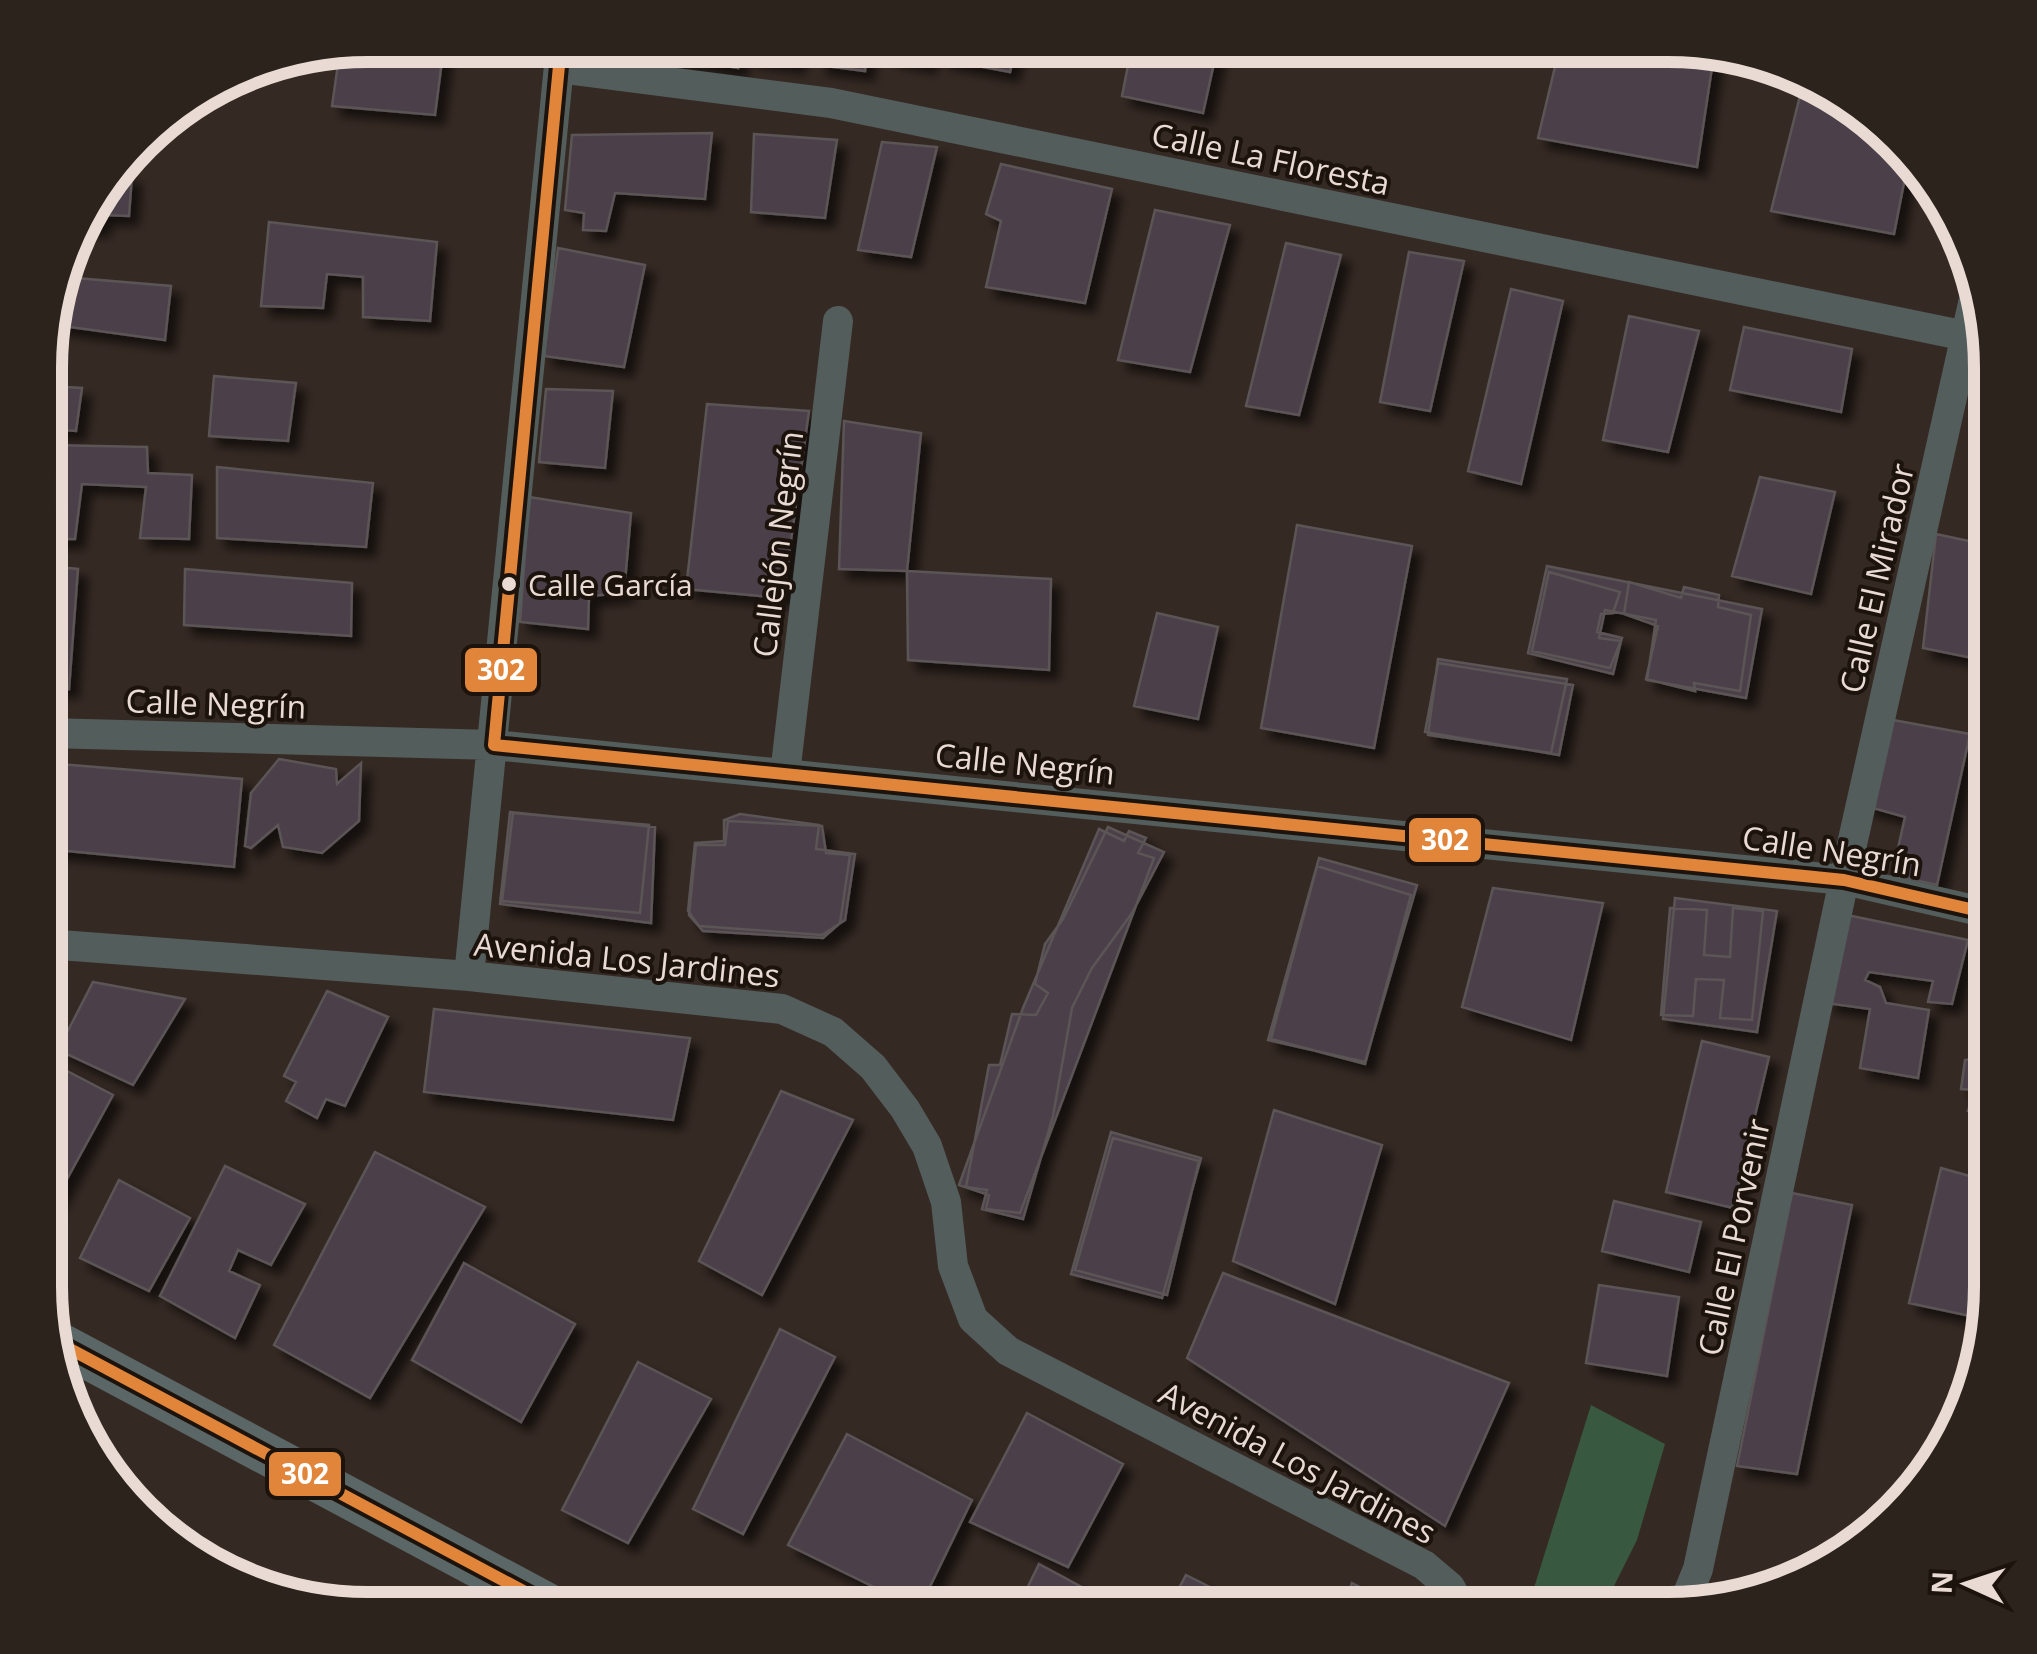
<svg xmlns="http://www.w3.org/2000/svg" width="2037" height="1654" viewBox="0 0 2037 1654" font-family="'Open Sans',sans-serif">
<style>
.green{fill:#38593f}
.building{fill:#4b4148;stroke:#5b5456;stroke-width:2.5;filter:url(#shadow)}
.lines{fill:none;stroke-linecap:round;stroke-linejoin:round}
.street{stroke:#535d5c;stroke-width:30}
.secondary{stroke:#5b6766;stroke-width:42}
.bus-1-casing{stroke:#1c130d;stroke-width:20}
.bus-1{stroke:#e1853a;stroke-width:12}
.bus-dot{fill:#e9dbd3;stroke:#1c130d;stroke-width:4}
.labels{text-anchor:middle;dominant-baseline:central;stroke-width:8;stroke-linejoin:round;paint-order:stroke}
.bus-label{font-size:30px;fill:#e9dbd3;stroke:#1c130d;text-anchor:start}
.street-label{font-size:32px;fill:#e9dbd3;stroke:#1c130d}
.rim{fill:none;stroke:#e9dbd3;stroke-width:12}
.line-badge{stroke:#1c130d;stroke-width:4}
.badge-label{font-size:28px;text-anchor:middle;font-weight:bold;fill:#fff}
</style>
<defs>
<filter id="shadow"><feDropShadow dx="9" dy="9" stdDeviation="5" flood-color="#0009"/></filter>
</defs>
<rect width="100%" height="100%" fill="#352923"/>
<path class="green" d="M1591 1405 1665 1444 1637 1540 1613 1588 1550 1608 1528 1607Z"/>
<path class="building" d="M368 45H444L435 115 332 106 340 50Z
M600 45H645L643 56Z
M648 45H693L691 61 647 54Z
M696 45H740L738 68 693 60Z
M751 45H798L796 64 750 58Z
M820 45H868L865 71 818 65Z
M893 45H931L927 64 890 57Z
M945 45H1016L1010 72 941 59Z
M1132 45H1218L1203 113 1122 96Z
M1560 46H1668L1714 54 1697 167 1538 138Z
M1801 92 1836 98 1897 139 1909 157 1894 234 1771 211Z
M712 133 705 199 615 193 606 231 583 230 584 213 565 210 572 135Z
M754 134 837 140 825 218 751 212Z
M882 142 937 147 911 257 858 250Z
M1001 164 1112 189 1085 303 986 287 1001 221 986 214Z
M119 170 118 177 132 175 129 216 103 215 100 227H81L88 207Z
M1155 210 1230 225 1190 372 1118 360Z
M269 222 437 242 430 321 363 317V277L327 274 323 308 261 306Z
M1286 243 1341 255 1299 415 1246 406Z
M558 248 645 265 624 367 544 356Z
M1409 252 1464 261 1430 411 1380 402Z
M64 277 171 286 165 340 48 324Z
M1511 289 1563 301 1521 484 1468 471Z
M1629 316 1699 331 1668 452 1603 440Z
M1744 327 1852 349 1841 412 1730 390Z
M214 376 296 383 288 441 209 436Z
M48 386 82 388 76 431 48 429Z
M546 389 613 391 605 468 539 462Z
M707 404 809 411 783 598 686 589Z
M844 421 921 433 907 571 839 569Z
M48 445 147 447 148 473 192 475 189 539 140 538 146 487 82 484 75 539H47Z
M217 467 373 483 366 547 217 538Z
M1760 477 1835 492 1811 594 1732 576Z
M529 497 631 513 624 593 589 596 588 629 520 622Z
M1297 525 1412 546 1374 748 1261 728Z
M1936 534 1992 546V662L1923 648Z
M47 566 78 569 69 689 47 686Z
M1547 566 1762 609 1746 698 1647 680 1656 620 1605 610 1599 638 1621 641 1613 674 1528 653Z
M185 569 352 583 351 636 184 625Z
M907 571 1051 579 1049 670 908 660Z
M1549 572 1620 592 1613 613 1601 614 1597 632 1622 638 1610 668 1532 651Z
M1629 582 1681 598 1684 587 1719 595 1718 607 1751 615 1740 691 1694 683 1695 691 1646 679 1658 626 1624 614Z
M1157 613 1218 627 1198 719 1134 706Z
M1438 659 1567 679 1551 753 1428 735Z
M1438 663 1573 685 1559 755 1425 732Z
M1893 720 1970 734 1937 885 1892 875 1905 817 1862 805Z
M279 759 336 769 337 784 361 763 359 821 322 853 283 847 278 825 251 848 245 846 251 793Z
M47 763 242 779 234 867 47 849Z
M510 812 655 827 651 923 500 904Z
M513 813 649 825 640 913 502 901Z
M740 814 819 825 816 849 855 854 845 920 822 935 699 926 688 911 695 843 724 841V820Z
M728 821 822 826 826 853 850 855 840 923 823 938 703 931 689 915 696 845H725Z
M1108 827 1164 852 1132 913 1092 968 1072 1008 1053 1116 1023 1219 982 1209 987 1190 966 1187 989 1065H1000L1012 1014 1036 1015 1048 993 1035 984 1045 944 1063 919Z
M1099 829 1124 841 1129 831 1146 838 1138 853 1154 858 1020 1213 986 1209 989 1195 959 1185 1023 1008Z
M1319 858 1417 885 1365 1062 1268 1040Z
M1317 866 1411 895 1365 1064 1271 1039Z
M1493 888 1603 903 1571 1040 1462 1007Z
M1675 898 1777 911 1757 1032 1663 1019Z
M1670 908 1707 910 1704 955 1730 957 1733 908 1763 911 1752 1020 1720 1018 1724 980 1696 979 1693 1016 1661 1015Z
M1847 915 1968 940 1952 1004 1928 1002 1933 981 1869 972 1865 980 1880 987 1886 1003 1929 1010 1918 1078 1860 1068 1870 1009 1826 1003Z
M1992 965 1991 1015 1982 1011Z
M93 982 185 999 133 1085 58 1050Z
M327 991 388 1017 345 1106 326 1099 317 1118 286 1101 296 1082 284 1076Z
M434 1009 690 1038 673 1120 424 1092Z
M1981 1035 1991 1036V1114L1968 1111 1975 1090 1961 1089 1965 1060 1978 1058Z
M1702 1041 1769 1057 1733 1208 1666 1192Z
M46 1060 113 1095 50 1210 46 1208Z
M781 1091 853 1120 762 1295 699 1261Z
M1274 1110 1382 1145 1335 1304 1233 1261Z
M1111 1132 1201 1158 1162 1298 1071 1274Z
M1113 1138 1199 1161 1167 1295 1075 1270Z
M375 1152 485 1207 370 1398 274 1345Z
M225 1166 305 1204 271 1265 238 1250 229 1271 260 1285 235 1338 160 1296Z
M1941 1168 1991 1182V1257L1975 1317 1909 1303Z
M119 1180 190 1218 149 1291 80 1258Z
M1792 1193 1852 1205 1797 1474 1737 1466Z
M1614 1201 1701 1222 1689 1272 1602 1251Z
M464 1263 575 1324 521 1422 412 1360Z
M1223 1273 1509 1383 1445 1526 1187 1358Z
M1599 1285 1679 1297 1667 1376 1586 1363Z
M780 1329 835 1357 743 1534 693 1509Z
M638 1362 711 1399 628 1543 562 1510Z
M1027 1413 1123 1464 1068 1567 970 1522Z
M847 1434 972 1500 919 1609 788 1545Z
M1039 1564 1104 1599 1099 1609H1017Z
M1186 1575 1252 1608 1168 1609Z
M1352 1583 1396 1605 1400 1609H1342Z"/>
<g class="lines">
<path class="street" d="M559 68 831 103 1966 336
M47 733 494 745 1844 880 1992 914
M785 774 838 321
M47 944 469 976 782 1009 833 1032 873 1067 905 1109 927 1146 946 1202 953 1266 973 1319 1008 1351 1424 1565 1450 1587 1462 1609
M469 976 561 45
M1683 1606 1698 1569 1844 880 1976 290"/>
<path class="secondary" d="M55 1341 555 1608"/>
<g class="bus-1-casing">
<path id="bus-1" d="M561 45 494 745 1844 880 1992 914
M55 1341 555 1608"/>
</g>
<use href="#bus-1" class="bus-1"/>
</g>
<circle class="bus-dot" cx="509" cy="584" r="9"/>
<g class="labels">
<g class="bus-label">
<text x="528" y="584">Calle García</text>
</g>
<g class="street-label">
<text transform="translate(1271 158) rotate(12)">Calle La Floresta</text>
<text transform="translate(777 544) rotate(-83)">Callejón Negrín</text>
<text transform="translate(1876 578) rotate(-77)">Calle El Mirador</text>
<text transform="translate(216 703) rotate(2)">Calle Negrín</text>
<text transform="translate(1025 763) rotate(6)">Calle Negrín</text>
<text transform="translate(1832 850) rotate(9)">Calle Negrín</text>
<text transform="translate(627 959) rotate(6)">Avenida Los Jardines</text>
<text transform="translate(1733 1237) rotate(-78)">Calle El Porvenir</text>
<text transform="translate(1298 1462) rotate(28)">Avenida Los Jardines</text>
</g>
</g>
<path d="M0 0H2037V1654H0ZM368 62H1668A306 306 0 0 1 1974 368V1286A306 306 0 0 1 1668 1592H368A306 306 0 0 1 62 1286V368A306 306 0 0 1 368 62Z" fill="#2c231d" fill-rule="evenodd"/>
<path class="rim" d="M368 62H1668A306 306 0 0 1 1974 368V1286A306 306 0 0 1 1668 1592H368A306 306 0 0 1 62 1286V368A306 306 0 0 1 368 62Z"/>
<g class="line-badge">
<rect x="463" y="646" width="76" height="48" rx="10" fill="#e1853a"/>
<rect x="1407" y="816" width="76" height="48" rx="10" fill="#e1853a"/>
<rect x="267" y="1450" width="76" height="48" rx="10" fill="#e1853a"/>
</g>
<g class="badge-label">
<text x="501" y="680">302</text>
<text x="1445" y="850">302</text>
<text x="305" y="1484">302</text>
</g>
<g transform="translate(1967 1584) rotate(273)" stroke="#1c130d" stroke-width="8" paint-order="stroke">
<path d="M0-8L18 38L0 25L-18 38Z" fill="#e9dbd3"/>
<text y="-15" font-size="28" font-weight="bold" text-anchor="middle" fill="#e9dbd3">N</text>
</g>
</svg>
